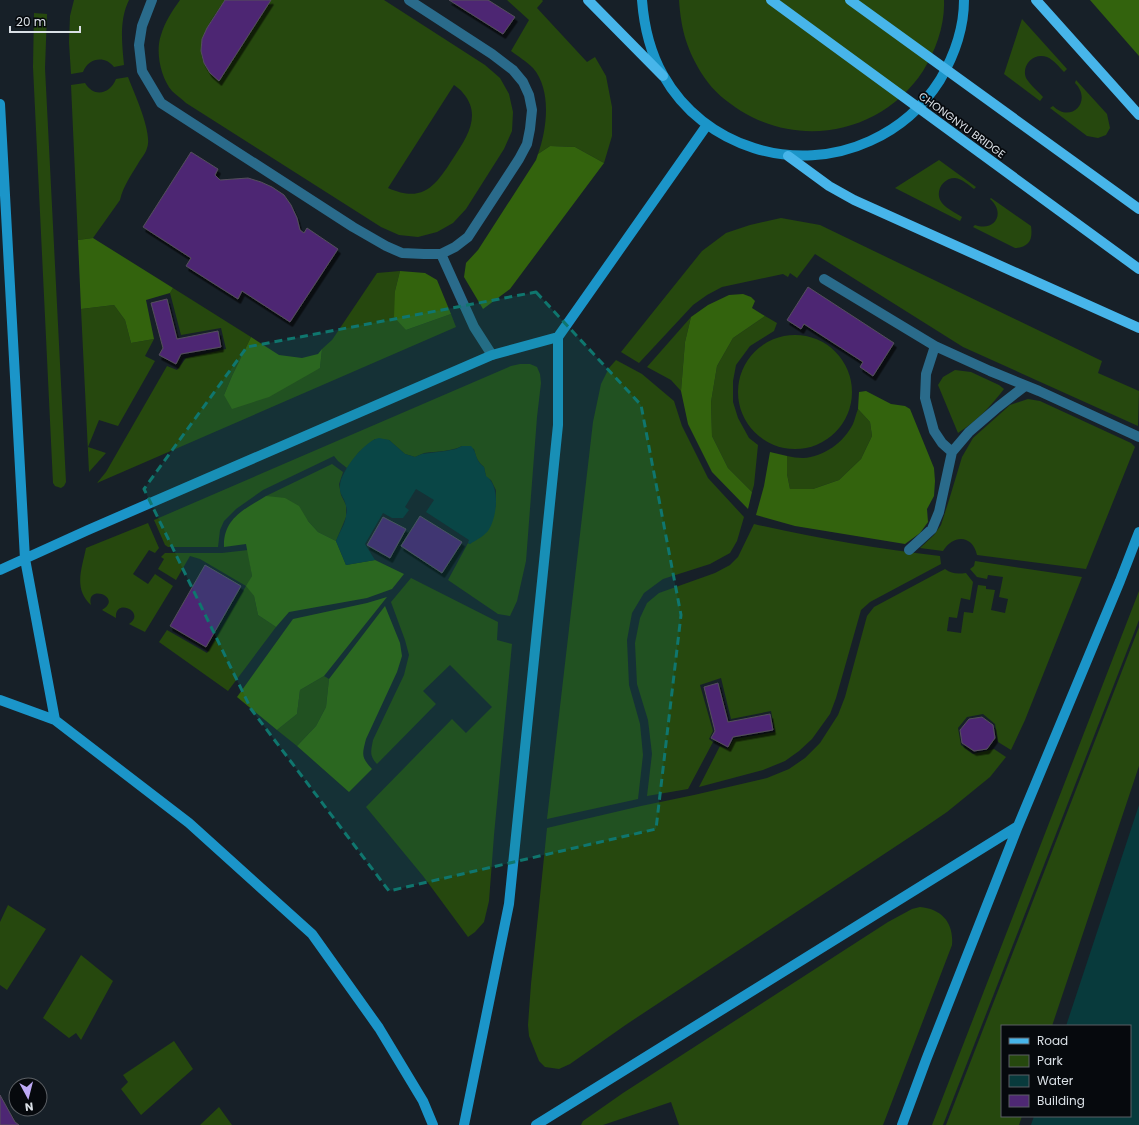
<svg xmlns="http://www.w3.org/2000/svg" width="1139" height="1125" viewBox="0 0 1139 1125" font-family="Poppins,sans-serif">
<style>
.green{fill:#26480e;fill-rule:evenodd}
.forest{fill:#33630d}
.water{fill:#083a3c}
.building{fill:#4e2873;stroke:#544f5b;filter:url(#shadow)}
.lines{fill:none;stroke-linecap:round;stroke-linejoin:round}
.lane{stroke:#2a6b8b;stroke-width:10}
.secondary{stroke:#1b95c9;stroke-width:10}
.primary{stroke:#47b5ea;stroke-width:10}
.marked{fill:#0f766e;fill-opacity:0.2;stroke:#0f766e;stroke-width:3;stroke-dasharray:8 5;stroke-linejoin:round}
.labels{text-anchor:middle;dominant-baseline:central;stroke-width:3.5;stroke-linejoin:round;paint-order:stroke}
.street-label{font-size:11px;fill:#dae0e6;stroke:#06090d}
</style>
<defs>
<filter id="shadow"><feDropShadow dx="2.5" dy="4.5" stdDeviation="0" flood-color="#0009"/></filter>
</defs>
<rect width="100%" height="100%" fill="#172028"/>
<path class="green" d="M74 0H129C119 20 122 44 124 65L114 67C105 55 88 58 83 72L71 74 69 42 70 16Z
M180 0H225C210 22 189 47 210 73 212 76 216 78 219 81L271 0H384L485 65 500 78 509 94 513 112 512 131 504 149 466 209 453 223 437 232 418 237 399 235 381 227 186 103C182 99 176 95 172 91 161 78 155 52 161 35 165 22 172 11 180 0ZM454 85C457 87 461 90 463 93 482 115 467 137 454 157 436 185 424 204 388 188Z
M507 0H542L543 1 537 8 587 62 595 57 606 76 612 107V136L604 163 575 147 550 146 538 154C547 129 552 90 533 68 527 62 518 56 511 51L529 20Z
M679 0H944C945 25 936 50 923 71 883 132 803 149 741 111 727 102 713 91 704 77 687 51 681 30 679 0Z
M34 13 47 14 45 68 66 482 64 486 61 488 55 486 53 483 33 67Z
M1022 19 1067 69 1064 72C1059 67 1054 60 1047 57 1034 52 1021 65 1026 78 1030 85 1038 91 1043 97L1040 101 1004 74Z
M128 77C134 93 153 133 147 148 146 153 142 157 139 162 132 174 123 186 120 200L93 238 78 240 71 85 85 83C94 98 110 94 116 79Z
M1076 80 1107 114 1110 128 1106 135 1098 138 1087 136 1050 108 1053 106C1071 124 1093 101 1075 83Z
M939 160 976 187 974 189C969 185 962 179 955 178 942 178 934 193 942 203 947 209 956 213 962 217L960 221 895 188Z
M991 198 1031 226C1033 240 1029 247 1015 248L973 227 975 225C995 232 1006 213 990 199Z
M781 218 820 225 1102 361 1098 373 1139 391 1138 426 963 347 815 254 797 278 790 273 788 277 783 274 722 287 707 295 693 305 639 363 621 352 702 251 726 233 750 225Z
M400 271 395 291 406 330 451 314 456 327 97 483 106 472 167 366 177 370 186 358 226 349 221 328 181 335 170 293 173 288 251 337 232 376 224 395 320 368 322 349 332 340 377 273Z
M114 305 125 320 131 343 154 339 145 356 155 361 118 426 99 420 88 447 106 453 89 472 81 309Z
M765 316 777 323 774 331 750 346 736 365 733 381V402L738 418 749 438 758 445 754 485 752 492 728 468 712 436 711 402 717 366 733 338Z
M691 317 685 342 681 391 671 380 647 367Z
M738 392a57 57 0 1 1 114 0a57 57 0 1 1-114 0Z
M616 360 642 374 674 401 682 426 708 478 744 517 737 541 730 553 710 564 663 579 644 593 632 613 627 640 629 685 640 724 643 755 638 799 547 819 593 422 601 384 609 368Z
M520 364H530L537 367 540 374 541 383 537 417 526 561 517 601 510 616 498 614 448 580 468 543 470 544 491 523 494 513 496 504V490L491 480 486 477 484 467C477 461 476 457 474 449L462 446C450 452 437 451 424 453 421 454 418 456 415 457L405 454 389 440 375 439 359 452 347 468 338 461 334 456 263 490 236 509 224 521 220 530 218 547H168L165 545 154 520 511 366Z
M955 370 971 372 999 385 1004 389C991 406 977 421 958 433L938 385 943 377Z
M1028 399 1040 401 1131 443 1135 447 1086 569 977 555C972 534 953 535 943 551L920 548 934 535 941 525 949 500 962 457 973 438 1010 405Z
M858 409 870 422 872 436 861 459 839 480 813 489H790L787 474V456C792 457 798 458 803 458 824 457 844 442 853 424 855 419 856 414 858 409Z
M332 464 343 472 339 484 341 495 346 505V517L336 541 318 532 308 521 266 496Z
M148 523 159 548 155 553 149 550 133 574 148 584 155 574 173 586 145 632 129 624C147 612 114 597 116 618L102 610C124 597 85 583 91 605 73 589 82 568 86 548Z
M754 524C815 538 878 549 940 556L941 564 870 602 861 610 836 698 830 714 812 739 799 751 785 761 763 770 699 787 720 746 728 749 734 739 775 732 771 711 731 719 721 678 700 685 713 731 709 739 713 742 688 789 647 796 652 754 648 720 637 684 635 643 640 618 647 603 659 593 715 573 730 565 738 557Z
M248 550 252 576 247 586 254 596 258 615 276 627 228 691 159 642 167 630 207 653 246 586 200 559 190 556 176 580 158 569 164 559 161 557 165 553H222Z
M975 561 1082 577 1025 720 1011 750 998 742 995 724 983 714 967 717 958 728 961 745 973 754 994 749 1006 757 990 777 947 812 922 829 627 1024 570 1064 559 1069 545 1067 539 1061 529 1036 528 1025 531 984 547 828 641 806 694 795 767 778 789 769 805 758 820 743 838 715 845 697 867 616 874 607 945 569C952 574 957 574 966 573L973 582 970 600 961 598 957 618 949 617 947 631 961 633 964 612 973 613 978 585 986 586V589L995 590 991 610 1005 613 1008 599 999 597 1003 577 988 575 987 579 977 577 970 569 974 566Z
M411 578 498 622 497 640 512 644 494 835 489 901 484 922 475 932 468 937 423 876 366 807 452 719 466 733 492 707 450 665 423 691 436 704 377 764C369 755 371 751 373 740L404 675 409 655 405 640 391 602Z
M1139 591V620L943 1125H932Z
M1139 627V766L1052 1026H1002V1116H1022L1019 1125H946Z
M324 676 329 679 326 707 316 726 297 746 277 730 297 714 300 690Z
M8 905 46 929 7 990 0 985V922Z
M920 907C942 909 954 923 952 945L883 1125H679L671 1102 603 1125H581L583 1121 623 1093 888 922 912 909Z
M81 955 113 981 81 1040 76 1033 69 1038 43 1018Z
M174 1041 193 1069 141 1115 121 1089 128 1082 123 1075Z
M219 1107 232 1125H200Z"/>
<path class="forest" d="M1090 0H1139V56Z
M550 146 575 147 604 163 510 289 483 309 464 277 466 263 478 250 536 160 538 154Z
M93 238 173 288 170 293 146 300 154 339 131 343 125 320 114 305 81 309 78 240Z
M400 271 425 273 437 280 451 314 406 330 394 317 395 291Z
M743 294 751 297 755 301 752 308 765 316 733 338 717 366 711 402 712 436 728 468 752 492 748 509 712 472 688 424 681 391 685 342 691 317 708 305 729 295Z
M251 337 279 355 302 358 318 354 322 349 320 368 269 397 232 409 224 395 232 376Z
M866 391 891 404 905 406 910 409 934 468 935 481 934 496 927 509 928 522 920 533 905 544 795 526 756 515 764 486 770 452 787 456V474L790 489H813L839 480 861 459 872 436 870 422 858 409 859 392Z
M266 496 285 498 299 506 308 521 318 532 336 541 346 565 375 560 404 574 392 589 367 598 289 612 276 627 258 615 254 596 246 586 252 576 246 544 224 547C223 518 245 509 266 496Z
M387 597 324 676 300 690 297 714 277 730 237 697 293 619 367 603Z
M385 606 400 643 402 656 397 672 366 739C362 755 361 757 372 769L349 792 297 746 316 726 326 707 329 679Z"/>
<path class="water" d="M379 438 389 440 405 454 415 457 422 454 446 451 456 449 462 446H471C478 454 474 459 484 467L486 476C501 486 497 518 488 531 483 537 476 540 470 544L468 543 469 540 426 512 434 500 416 489 405 507 409 510 403 518H392L383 513 365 544 375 560 346 565 336 541C339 533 346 523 346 515 347 512 347 509 346 506 345 498 339 495 340 486 340 472 365 440 379 438Z
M1139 805V1125H1031L1034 1116H1130V1026H1066Z"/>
<path class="building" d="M225 0H271L219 81 210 73 204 63 201 51 202 39 207 28Z
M449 0H488L515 17 503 34Z
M191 152 218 169 215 175 220 180 248 178 261 182 272 187 284 195 291 205 297 218 300 230 304 233 307 228 338 249 290 322 242 291 238 299 186 266 191 258 143 227Z
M808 287 894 343 873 376 860 367 863 362 804 324 801 329 787 320Z
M167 299 177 339 218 331 221 347 181 354 176 364 159 355 163 348 151 303Z
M420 516 462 542 442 573 401 546Z
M383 517 406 529 390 558 367 545Z
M205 565 241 586 206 647 170 626Z
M718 683 728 722 770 714 773 730 733 737 728 747 711 738 715 731 704 687Z
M982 717 993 725 995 738 987 749 974 751 962 743 960 730 969 719Z
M0 1095 15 1122 19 1125H0Z"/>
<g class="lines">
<path class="lane" d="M152 0 142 26 139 45 142 71 161 103 353 227 386 246 402 253 424 254H441L455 247 468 237 519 159 527 144 530 129 532 110 529 95 523 82 513 70 492 54 409 0
M441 254 474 327 492 355
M824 279 935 346 990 371 1039 391 1139 437
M935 346 926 374 925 398 934 431 942 443 952 452
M909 550 932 529 939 512 952 452 969 432 998 407 1025 386"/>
<path class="secondary" d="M642 0C644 26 650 52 663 75 704 148 796 175 870 141 899 128 923 107 940 80 954 56 964 28 964 0
M0 104 25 559 55 720
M0 570 88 530 492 355 558 337 707 125
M0 700 55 720 189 823 312 934 379 1028 423 1101 433 1125
M464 1125 509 904 558 425V337
M536 1125 1018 826 1120 581 1139 532
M902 1125 926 1060 1018 826"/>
<path class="primary" d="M588 0 663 76
M771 0 1139 269
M850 0 1139 209
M1036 0 1139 115
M788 156 829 186 854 200 1139 328"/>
</g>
<path class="marked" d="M536 292 641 405 681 615 656 829 389 891 251 709 144 489 247 347Z"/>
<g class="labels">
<g class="street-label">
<text transform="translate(962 125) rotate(36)">CHONGNYU BRIDGE</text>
</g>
</g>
<rect x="1001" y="1025" width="130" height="92" fill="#06090d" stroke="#5b5f64"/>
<rect x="1009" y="1038" width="20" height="6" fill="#47b5ea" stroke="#5b5f64"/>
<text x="1037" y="1045" font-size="12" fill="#dae0e6">Road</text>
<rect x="1009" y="1055" width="20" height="12" fill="#26480e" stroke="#5b5f64"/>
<text x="1037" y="1065" font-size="12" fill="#dae0e6">Park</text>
<rect x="1009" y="1075" width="20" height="12" fill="#083a3c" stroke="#5b5f64"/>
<text x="1037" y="1085" font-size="12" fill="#dae0e6">Water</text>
<rect x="1009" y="1095" width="20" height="12" fill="#4e2873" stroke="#5b5f64"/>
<text x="1037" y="1105" font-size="12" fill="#dae0e6">Building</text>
<g transform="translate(28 1097) rotate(173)"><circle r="19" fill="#06090d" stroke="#5b5f64"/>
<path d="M0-3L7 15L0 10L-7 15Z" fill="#bda9f5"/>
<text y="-6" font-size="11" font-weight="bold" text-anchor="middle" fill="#dae0e6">N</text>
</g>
<path d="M10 26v6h70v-6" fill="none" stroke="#dae0e6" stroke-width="2"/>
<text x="16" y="26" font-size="12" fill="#dae0e6" stroke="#06090d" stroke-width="3" paint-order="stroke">20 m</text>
</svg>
